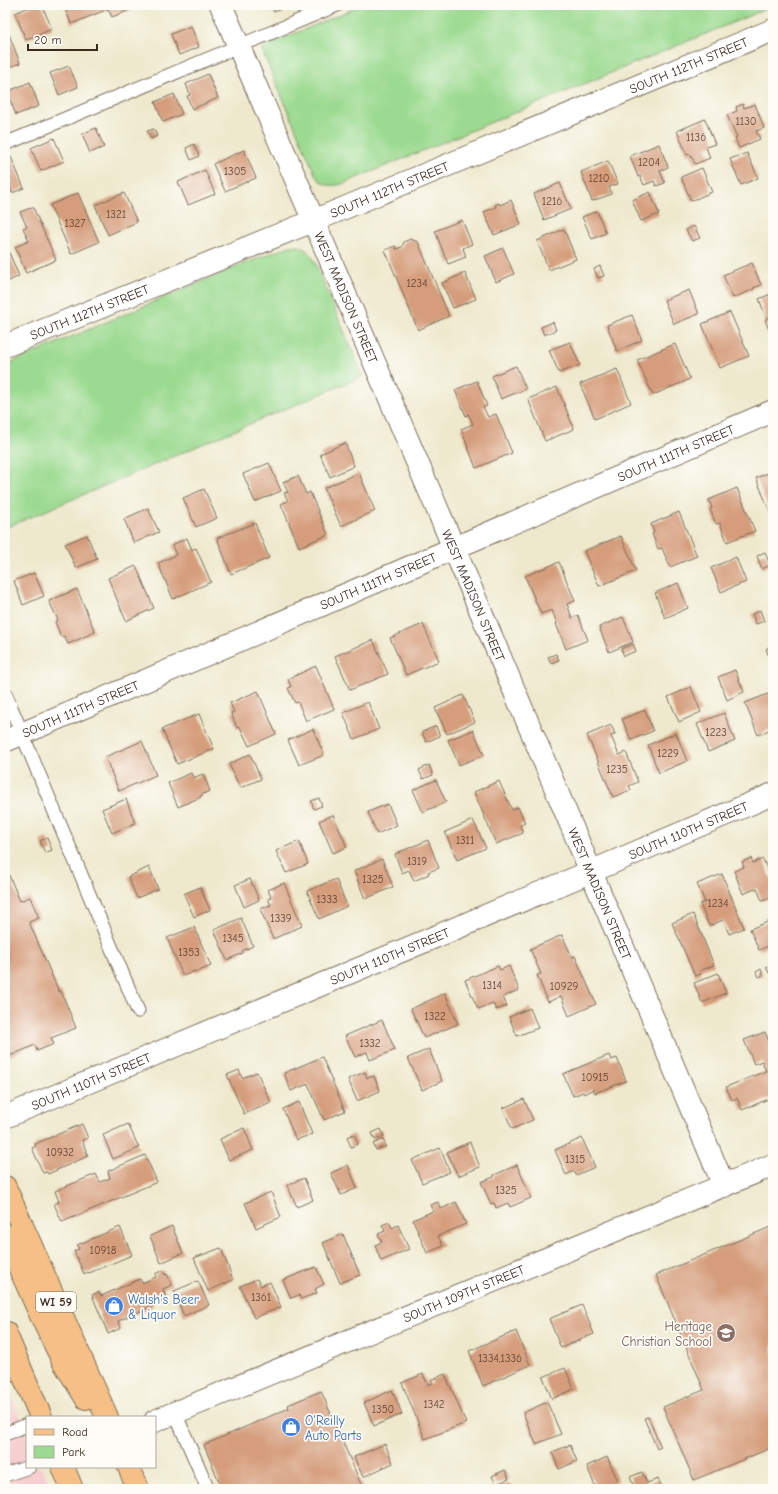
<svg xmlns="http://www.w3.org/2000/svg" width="778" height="1494" viewBox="0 0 778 1494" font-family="'Comic Neue',sans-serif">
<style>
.built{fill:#f7cfd1}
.green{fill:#9bda90;stroke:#6b8257}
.building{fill:#d59d7c}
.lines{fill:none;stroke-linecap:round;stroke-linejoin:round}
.lane-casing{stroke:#7a6d5b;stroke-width:15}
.street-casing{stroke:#7a6d5b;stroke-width:24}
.primary-casing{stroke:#7a6d5b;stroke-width:24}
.lane{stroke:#fff;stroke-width:13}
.street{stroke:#fff;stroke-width:22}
.primary{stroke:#f5bf86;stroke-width:22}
.labels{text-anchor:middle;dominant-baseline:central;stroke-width:3.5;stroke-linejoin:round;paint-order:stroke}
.number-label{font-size:11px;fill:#624736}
.shield{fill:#fdfcf7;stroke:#75695f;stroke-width:1}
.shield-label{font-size:12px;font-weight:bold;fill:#3b2a1e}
.street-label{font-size:13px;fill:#3b2a1e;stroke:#fdfcf7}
.shop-label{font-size:13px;fill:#366cbe;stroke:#fdfcf7;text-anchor:start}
.education-label{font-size:13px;fill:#785e54;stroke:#fdfcf7;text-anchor:end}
</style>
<rect width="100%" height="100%" fill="#fdfcf7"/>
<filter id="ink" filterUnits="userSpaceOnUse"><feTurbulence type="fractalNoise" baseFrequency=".025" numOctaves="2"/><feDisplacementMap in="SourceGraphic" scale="8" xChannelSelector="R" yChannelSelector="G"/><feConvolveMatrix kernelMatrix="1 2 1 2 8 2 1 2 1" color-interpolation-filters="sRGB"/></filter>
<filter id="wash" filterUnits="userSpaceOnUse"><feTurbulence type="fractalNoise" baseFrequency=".012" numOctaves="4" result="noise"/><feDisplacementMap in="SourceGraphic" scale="16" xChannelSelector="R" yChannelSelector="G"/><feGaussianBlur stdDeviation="0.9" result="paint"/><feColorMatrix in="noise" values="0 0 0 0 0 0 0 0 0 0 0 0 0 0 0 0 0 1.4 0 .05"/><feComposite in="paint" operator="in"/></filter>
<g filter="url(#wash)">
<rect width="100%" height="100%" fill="#eee9cd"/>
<path class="built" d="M5 1382 27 1433V1467H42L51 1489H5Z"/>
<path class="green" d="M362 5H773V6L342 184C330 187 323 186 316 176L261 48Z
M290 246C301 245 307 249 313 258L363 376 5 528V365L243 264Z"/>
<g id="blocks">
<path class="building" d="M34 5H42L52 29 26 40 15 13Z
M64 5H133L135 8 112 17 108 9 71 24Z
M271 5H291L274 12Z
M5 24 20 63 5 69Z
M191 26 199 47 179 55 171 34Z
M69 66 78 87 59 95 50 73Z
M208 74 218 98 192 109 187 96 190 95 186 84Z
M30 82 39 106 16 115 7 92Z
M174 94 182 114 163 122 155 102Z
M743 104 744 108 755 104 764 128 756 131 760 139 739 148 735 138 737 137 727 115 737 111 736 107Z
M705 119 715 144 706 147 710 158 695 164 690 154 687 155 677 131Z
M96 128 104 147 90 153 82 134Z
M154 129 157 136 151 139 147 131Z
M54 138 64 161 41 171 31 148Z
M194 144 199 156 191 160 186 148Z
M659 144 668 167 660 171 665 183 656 186 654 181 644 185 640 176 638 177 630 156Z
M244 150 256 178 225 191 213 164Z
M747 153 758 178 741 185 730 159Z
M11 157 24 188 12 193 8 183 5 185V160Z
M608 161 618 184 609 187 612 194 592 201 581 172Z
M702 168 712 192 691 201 681 177Z
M205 170 215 194 188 205 178 182Z
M560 183 571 209 544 220 534 194Z
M650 192 659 214 641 221 632 200Z
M78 193 99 242 71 254 50 205Z
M124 193 137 222 108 235 95 205Z
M511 200 521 224 494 235 484 212 496 207 495 205 499 203 500 205Z
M33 207 56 260 26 273 15 247 29 241 23 228 27 227 20 212Z
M597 211 606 233 592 239 582 217Z
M462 220 472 244 463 248 466 257 448 264 435 231Z
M694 226 700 238 692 241 686 230Z
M564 229 576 259 549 270 537 241Z
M410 239 418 242 449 316 418 330 385 250 395 246 396 249 402 247 404 242Z
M5 243 19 276 5 283Z
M503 248 514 274 496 282 485 256Z
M752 263 761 285 753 288 754 289 733 298 723 275Z
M600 266 604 276 598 278 594 269Z
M465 273 476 299 453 308 442 283Z
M689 290 699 314 674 324 664 300Z
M773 293V334L771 335 765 320 767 319 759 299Z
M730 312 749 356 720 368 702 324Z
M632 315 642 340 617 351 607 325Z
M553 322 556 330 544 335 541 327Z
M570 342 580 365 559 373 549 350Z
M675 344 690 379 653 395 637 360Z
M516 366 526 389 501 399 492 376Z
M617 369 631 403 595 419 580 384Z
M477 381 487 406 483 407 488 417 496 414 512 453 476 468 461 429 473 424 468 414 466 416 455 390Z
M557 387 574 429 545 441 528 399Z
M345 443 354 466 330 477 320 454Z
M269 463 281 491 255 502 243 474Z
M773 471V511L770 512 756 478Z
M359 473 375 511 341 526 324 488Z
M298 476 306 494 310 492 328 535 299 547 281 504 288 501 284 493 288 492 283 482Z
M737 488 755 531 727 542 720 523 716 524 710 509 712 508 709 500Z
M204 489 217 518 196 527 183 498Z
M148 508 159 532 134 543 124 519Z
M679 512 697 556 670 567 662 548 658 549 652 534 654 533 651 524Z
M255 523 269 558 231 574 217 538Z
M87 535 97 559 76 568 65 544Z
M621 536 636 571 599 586 584 551Z
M187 538 192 550 196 548 211 582 173 599 158 563 176 555 172 545Z
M765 552 770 565 762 569 757 556Z
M736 557 746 582 721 592 711 568Z
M559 562 575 601 567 604 572 618 578 615 588 640 566 649 556 624H557L552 610 541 614 525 576Z
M136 566 154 608 126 621 108 578Z
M34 573 44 596 23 605 14 581Z
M678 583 688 608 665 618 655 593Z
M77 589 95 632 68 644 64 636 61 637 55 622 58 620 49 601Z
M760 610 764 621 756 624 752 614Z
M623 617 633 642 609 652 599 627Z
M423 624 439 661 406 675 390 638Z
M373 640 388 674 350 690 335 656Z
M633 644 636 651 624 656 621 649Z
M773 646V667L766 649Z
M556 654 559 660 551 663 548 657Z
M316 666 334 709 306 721 298 702 295 703 288 688 291 687 288 679Z
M735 670 744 692 727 700 718 677Z
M691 687 701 712 679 722 668 697Z
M258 691 276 734 249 746 240 727 237 728 231 713 234 712 230 703Z
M773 692V728L758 735 745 703Z
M463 695 475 722 447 734 435 708Z
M368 702 379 729 354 739 343 713Z
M645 710 653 731 631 740 622 719Z
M724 713 735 741 708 752 697 724Z
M199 714 214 749 177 764 162 729Z
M611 725 615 734 611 736 619 755 626 752 638 782 629 786 631 790 613 797 587 735Z
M436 726 440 736 426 742 422 732Z
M313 729 324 755 299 765 288 740Z
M473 730 484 755 459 765 448 740Z
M676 733 687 761 659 773 648 745Z
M142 741 156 775 119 791 105 757Z
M250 754 261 779 240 788 229 764Z
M429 765 433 775 423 779 419 770Z
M191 773 193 778 203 774 210 791 201 795V797L178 807 168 783Z
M436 780 446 802 423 812 413 790Z
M499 781 512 810 518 807 525 823 520 825 523 833 496 844 474 792Z
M319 798 322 806 314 809 311 801Z
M126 799 135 823 112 833 102 809Z
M388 804 397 825 377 834 368 812Z
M333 815 347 847 333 853 319 821Z
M473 820 486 848 457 860 445 832Z
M47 838 52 850 45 853 40 841Z
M428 840 439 868 428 872 429 874 414 881 409 870 402 873 395 854Z
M299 841 308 864 286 873 276 851Z
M751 858 753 863 763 859 773 883V897L762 901 757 888 743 894 734 871 744 867 742 862Z
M382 859 393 887 365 899 354 871Z
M5 866 20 901 30 897 39 918 29 922 59 992 61 991 76 1028 51 1038 54 1044 37 1051 35 1045 10 1056 5 1045Z
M149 867 158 889 137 898 128 877Z
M722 874 744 928 729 934 723 920 709 926 700 904 705 902 697 884Z
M250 879 259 900 244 907 235 885Z
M336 879 347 906 319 919 307 891Z
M284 883 302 926 273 939 260 909 271 905 268 899 271 897 268 890Z
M200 887 210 910 194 917 184 894Z
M693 914 714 965 700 971 701 974 695 976 672 923Z
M241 918 253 946 242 951 243 953 227 960 214 930Z
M770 921 773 929V944L759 950 750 929Z
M194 927 211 966 196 972 195 971 183 976 167 938Z
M562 935 572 957 575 956 596 1004 569 1016 561 996 548 1002 537 975 541 974 530 949Z
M773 964V971L769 973 766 967Z
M498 966 500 970 509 966 519 990 503 997 507 1006 496 1010 493 1003 478 1009 465 980Z
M761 969 763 975 759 977 756 972Z
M718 973 726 993 702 1003 694 983Z
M445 993 458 1024 424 1038 411 1009Z
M530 1008 538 1028 517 1036 509 1017Z
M382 1020 395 1050 370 1060 367 1052 355 1057 345 1036Z
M765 1032 773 1051V1097L742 1110 737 1098 732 1100 726 1087 766 1071 762 1061 754 1064 744 1040Z
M429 1049 442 1081 422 1090 408 1058Z
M609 1055 611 1060 617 1058 626 1081 595 1093 593 1089 584 1094 583 1092 573 1096 563 1074Z
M322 1057 345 1111 324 1120 308 1084 291 1091 284 1073Z
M239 1070 242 1078 257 1072 271 1103 244 1114 227 1075Z
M365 1072 367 1078 374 1076 380 1091 357 1101 348 1079Z
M524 1099 533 1120 512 1129 503 1108Z
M299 1102 312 1134 296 1140 283 1109Z
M82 1124 88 1138 82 1140 88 1156 48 1174 47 1172 43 1173 32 1148 36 1146 35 1144Z
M128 1124 139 1148 113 1159 103 1135Z
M244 1128 253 1150 229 1160 220 1139Z
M381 1129 384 1136 375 1140 372 1133Z
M354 1134 358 1144 351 1147 347 1137Z
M582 1138 595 1167 576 1175 574 1171 566 1175 555 1150Z
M383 1139 386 1146 376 1150 373 1144Z
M470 1142 480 1167 458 1176 447 1152Z
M440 1148 450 1172 422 1183 412 1160Z
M145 1155 157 1182 62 1222 54 1204 59 1202 55 1191 96 1174 100 1182 110 1178 108 1171Z
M348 1165 357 1188 341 1195 331 1173Z
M517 1165 531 1198 510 1207 508 1203 496 1208 494 1203 491 1204 481 1182 494 1177V1175Z
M304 1178 313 1200 297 1207 287 1185Z
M271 1192 281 1217 256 1228 245 1203Z
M438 1202 441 1209 456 1202 466 1224 438 1236 443 1246 427 1253 413 1220 433 1211 430 1205Z
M389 1222 392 1228 398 1225 409 1249 381 1261 375 1245 382 1242 378 1234 385 1231 382 1225Z
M172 1226 183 1253 161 1263 150 1236Z
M773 1226V1447L694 1480 663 1407 704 1390 656 1275Z
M120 1227 132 1255 89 1273 88 1272 84 1274 74 1251 79 1249 77 1245Z
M343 1234 360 1275 340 1283 323 1243Z
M221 1248 233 1280 208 1291 194 1258Z
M316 1267 324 1284 315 1289 317 1293 301 1299 299 1295 291 1298 283 1280Z
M163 1270 165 1275 167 1274 172 1285 163 1289 166 1297 152 1303 153 1306 118 1321 121 1328 108 1334 92 1295 99 1292 101 1296 140 1279 142 1283 156 1277 155 1274Z
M257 1279 261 1286 270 1282 281 1307 254 1318 240 1286Z
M198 1281 209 1305 184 1316 174 1291Z
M582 1305 594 1334 561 1348 549 1319Z
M516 1331 530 1365 483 1386 469 1351Z
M565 1368 574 1389 552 1399 543 1377Z
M423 1374 428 1385 433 1383 431 1380 445 1374 466 1423 425 1439 402 1383Z
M392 1390 402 1414 374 1426 364 1403Z
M321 1391 363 1489H222L204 1445 289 1408 288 1405Z
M547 1402 561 1434 536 1444 523 1413Z
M648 1417 661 1447 657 1449 644 1418Z
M385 1444 393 1463 363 1477 354 1457Z
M570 1445 577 1461 559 1469 552 1452Z
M607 1457 618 1481 596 1489 587 1466Z
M505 1470 509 1479 496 1484 492 1476Z
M642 1472 647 1483 658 1479 663 1489H635L630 1477Z
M510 1483 512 1489H496Z
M547 1484 549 1489H536Z"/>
</g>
</g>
<g filter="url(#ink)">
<use href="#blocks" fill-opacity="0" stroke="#7a6d5b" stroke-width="1"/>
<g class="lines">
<g class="lane-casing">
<path id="lane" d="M5 144 337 5
M5 693 138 1011
M175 1413 208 1489
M5 1434 27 1425
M5 1475 29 1467"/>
</g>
<g class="street-casing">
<g id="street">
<path id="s1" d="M221 5 442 520 724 1186"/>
<path id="s2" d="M5 346 313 221 773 30"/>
<path id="s3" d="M5 741 773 411"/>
<path id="s4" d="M5 1117 590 872 773 794"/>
<path id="s5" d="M155 1421 773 1165"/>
</g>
</g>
<g class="primary-casing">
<path id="primary" d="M5 1187 107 1417
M5 1235 42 1318 63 1361 86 1398
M5 1332 41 1417
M63 1467 72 1489
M129 1467 138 1489"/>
</g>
<use href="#lane" class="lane"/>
<use href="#street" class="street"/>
<use href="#primary" class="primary"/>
</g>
</g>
<defs>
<g id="shop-disc" transform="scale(1)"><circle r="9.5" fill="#3f7fe0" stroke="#fdfcf7"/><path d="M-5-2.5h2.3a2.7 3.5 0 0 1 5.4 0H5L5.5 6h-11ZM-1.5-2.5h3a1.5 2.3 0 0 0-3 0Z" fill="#fff"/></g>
<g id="school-disc" transform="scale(1)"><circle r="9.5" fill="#8d6e63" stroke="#fdfcf7"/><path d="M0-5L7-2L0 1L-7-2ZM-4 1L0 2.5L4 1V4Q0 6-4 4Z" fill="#fff"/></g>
</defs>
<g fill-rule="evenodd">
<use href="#shop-disc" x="114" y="1306"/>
<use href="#school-disc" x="726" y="1333"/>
<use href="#shop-disc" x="291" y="1427"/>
</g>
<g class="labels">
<g class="number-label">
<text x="746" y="121">1130</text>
<text x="696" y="137">1136</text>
<text x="649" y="162">1204</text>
<text x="235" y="171">1305</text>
<text x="599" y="178">1210</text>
<text x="552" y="201">1216</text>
<text x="116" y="214">1321</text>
<text x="75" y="223">1327</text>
<text x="417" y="283">1234</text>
<text x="716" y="732">1223</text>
<text x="668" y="753">1229</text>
<text x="617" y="769">1235</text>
<text x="465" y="840">1311</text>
<text x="417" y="861">1319</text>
<text x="373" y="879">1325</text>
<text x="327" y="899">1333</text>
<text x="718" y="903">1234</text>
<text x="281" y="918">1339</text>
<text x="233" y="938">1345</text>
<text x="189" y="952">1353</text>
<text x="492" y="985">1314</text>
<text x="564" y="986">10929</text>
<text x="435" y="1016">1322</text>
<text x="370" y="1043">1332</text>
<text x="595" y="1077">10915</text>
<text x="60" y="1152">10932</text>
<text x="575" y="1159">1315</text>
<text x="506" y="1190">1325</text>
<text x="103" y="1250">10918</text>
<text x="261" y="1297">1361</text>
<text x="500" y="1358">1334,1336</text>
<text x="434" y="1404">1342</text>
<text x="383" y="1409">1350</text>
</g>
<rect class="shield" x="36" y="1292" width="40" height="20" rx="3"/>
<g class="shield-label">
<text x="56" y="1302">WI 59</text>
</g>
<g class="street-label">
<text stroke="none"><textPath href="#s2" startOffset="739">SOUTH 112TH STREET</textPath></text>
<text stroke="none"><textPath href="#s2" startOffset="415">SOUTH 112TH STREET</textPath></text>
<text stroke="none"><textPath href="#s1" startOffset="318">WEST MADISON STREET</textPath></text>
<text stroke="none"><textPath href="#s2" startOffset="91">SOUTH 112TH STREET</textPath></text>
<text stroke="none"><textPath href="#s3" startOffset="730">SOUTH 111TH STREET</textPath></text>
<text stroke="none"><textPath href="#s3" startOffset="406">SOUTH 111TH STREET</textPath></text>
<text stroke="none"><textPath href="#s1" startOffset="642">WEST MADISON STREET</textPath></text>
<text stroke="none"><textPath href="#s3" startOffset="82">SOUTH 111TH STREET</textPath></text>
<text stroke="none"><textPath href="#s4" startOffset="741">SOUTH 110TH STREET</textPath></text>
<text stroke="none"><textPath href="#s1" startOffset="966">WEST MADISON STREET</textPath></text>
<text stroke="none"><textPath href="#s4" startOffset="417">SOUTH 110TH STREET</textPath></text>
<text stroke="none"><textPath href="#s4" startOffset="93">SOUTH 110TH STREET</textPath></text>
<text stroke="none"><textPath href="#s5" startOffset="334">SOUTH 109TH STREET</textPath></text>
</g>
<g class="shop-label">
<text x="128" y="1299">Walsh's Beer<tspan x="128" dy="15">&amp; Liquor</tspan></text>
<text x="305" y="1420">O'Reilly<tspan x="305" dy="15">Auto Parts</tspan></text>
</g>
<g class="education-label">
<text x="712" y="1326">Heritage<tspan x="712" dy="15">Christian School</tspan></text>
</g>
</g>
<rect width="778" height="1494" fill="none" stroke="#fdfcf7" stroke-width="20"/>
<rect x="26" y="1416" width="130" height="52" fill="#fdfcf7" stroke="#afa8a0"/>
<rect x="34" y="1429" width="20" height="6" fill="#f5bf86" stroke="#afa8a0"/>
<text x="62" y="1436" font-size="12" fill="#3b2a1e">Road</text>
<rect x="34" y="1446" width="20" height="12" fill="#9bda90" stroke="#afa8a0"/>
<text x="62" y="1456" font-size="12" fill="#3b2a1e">Park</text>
<path d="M28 44v6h69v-6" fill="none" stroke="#3b2a1e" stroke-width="2"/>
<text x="34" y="44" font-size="12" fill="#3b2a1e" stroke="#fdfcf7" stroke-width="3" paint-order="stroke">20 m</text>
</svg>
